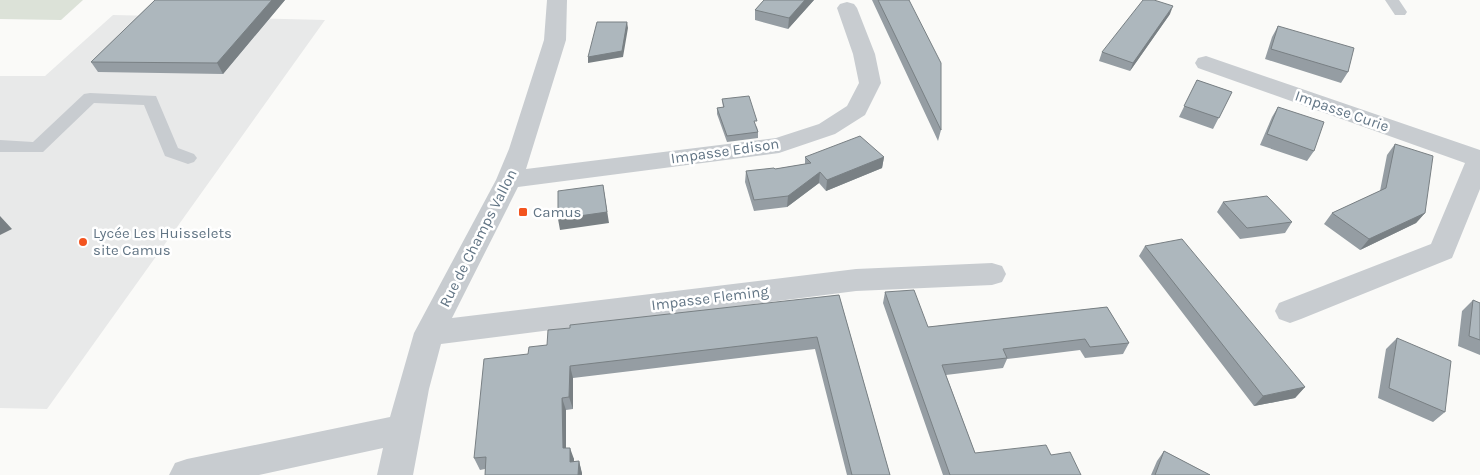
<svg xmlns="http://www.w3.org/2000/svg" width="1480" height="475" viewBox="0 0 1480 475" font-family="Karla,sans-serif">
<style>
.built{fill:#e8e9e9}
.green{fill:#dce2d8}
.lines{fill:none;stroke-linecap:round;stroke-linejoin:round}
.service{fill:#c8ccd0;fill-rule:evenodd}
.minor{fill:#c8ccd0;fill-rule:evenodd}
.wall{fill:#959da3}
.shaded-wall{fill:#798084}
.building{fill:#adb7bd;stroke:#798084}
.poi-dot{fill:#f3541f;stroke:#fff;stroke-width:2}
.labels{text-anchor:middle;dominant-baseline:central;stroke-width:5;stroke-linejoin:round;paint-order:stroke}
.street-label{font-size:15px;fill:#627585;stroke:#fff}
.poi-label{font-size:15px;fill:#627585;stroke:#fff;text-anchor:start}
</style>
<rect width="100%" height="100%" fill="#fafaf8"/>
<path class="built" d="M113 15 325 20 47 409 0 408V76H45Z"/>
<path class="green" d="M0 0H83L61 20 0 19Z"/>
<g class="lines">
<path class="service" d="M1385 0H1399L1407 12 1405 15H1395Z
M90 93 156 96 178 148 194 154 197 158 194 162 188 164 165 156 144 105 94 103 43 152H0V140L33 142 84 94Z"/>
<path class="minor" d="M547 0H567L566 40 526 169 776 138 819 124 847 106 859 83 853 54 837 8 840 4 847 2 854 4 857 8 875 54 881 83 865 115 835 134 779 153 518 187 452 318 856 269 992 263 1002 266 1006 274 1002 282 992 285 856 291 441 344 429 389 413 475H377L383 448 259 475H169L175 463 187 459 390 417 414 333 496 180 509 149 544 40Z
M1206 56 1480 150V189L1452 258 1301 319 1290 323 1279 319 1275 311 1279 303 1431 244 1465 163 1198 68 1195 63 1198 58Z"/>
</g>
<path class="wall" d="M155 0H285L223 74 98 72 91 62Z
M764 0H814L788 29 755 20V10Z
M872 0H909L941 130 938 141Z
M1170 14 1130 71 1099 61 1102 52Z
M1278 26 1348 72 1341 83 1265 59 1272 37Z
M1197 80 1232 92 1213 129 1179 117Z
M722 99 757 127 758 132V138L727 142 717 114V108L723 107Z
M1278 107 1314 151 1307 161 1260 145 1272 117Z
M1395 144 1425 213 1416 223 1360 250 1324 224 1332 213 1380 191 1387 155Z
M805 157H884L882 168 826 191 819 183 787 207 754 211 745 182 746 171 775 169 805 164Z
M1223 202 1292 222 1285 233 1240 239 1217 212Z
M1145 246 1305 387 1295 398 1254 406 1139 256Z
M885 292 928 327 1107 307 1129 343 1123 354 1085 358 1080 350 1007 359 1003 368 946 375 975 453 1051 455 1081 475H943L883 303Z
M839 295 890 475H847L815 349 573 378V409L566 410V448L574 459V462L579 461 582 475H485V469L480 470 474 458 528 354 547 345 570 328Z
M1473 300 1480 303V355L1458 346 1462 311Z
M1397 338 1445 412 1433 422 1378 398 1386 349Z
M1164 451 1210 475H1151L1157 461Z"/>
<path class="shaded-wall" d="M272 0H285L223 74 217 63Z
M805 0H814L788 29 789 18Z
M1173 6 1170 14 1130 71 1133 63Z
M627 22 628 28 623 57 588 63V57Z
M884 157 882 168 826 191 827 180Z
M820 172 819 183 787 207 788 196Z
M603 185 609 223 560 230 558 219Z
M1425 213 1416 223 1360 250 1369 239Z
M0 216 12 229 0 235Z
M570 366 573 378V409L569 397Z
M1305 387 1295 398 1254 406 1263 396Z
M562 398 566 410V460L563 448Z
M570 448 574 459V474L570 462Z
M579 461 582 473V475H578Z"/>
<path class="building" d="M155 0H272L217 63 91 62Z
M764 0H805L789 18 755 10Z
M878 0H909L941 63V130Z
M1143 0H1154L1173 6 1133 63 1102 52Z
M597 22H627L622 51 588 57Z
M1278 26 1354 48 1348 72 1271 49Z
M1197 80 1232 92 1219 118 1184 106Z
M749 96 757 121H754L758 132 727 136 717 108 724 107 722 99Z
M1278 107 1324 122 1314 151 1267 134Z
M860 136 884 157 827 180 820 172 788 196 754 200 746 171 774 168 775 169 811 163 805 157Z
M1395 144 1433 156 1425 213 1369 239 1332 213 1386 188Z
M603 185 607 212 558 219V191Z
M1267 196 1292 222 1247 228 1223 202Z
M1182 239 1305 387 1263 396 1145 246Z
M914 290 928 327 1107 307 1129 343 1090 347 1085 339 1003 349 1007 358 942 365 975 453 1046 445 1051 455 1070 452 1081 475H950L885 292Z
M839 295 890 475H852L817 337 570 366 569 397 562 398 563 448H570V462L579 461 578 475H485L486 457 474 458 484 359 528 354 529 347 547 345 548 330 570 328V325Z
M1473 300 1480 303V340L1469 336Z
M1397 338 1451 361 1445 412 1389 388Z
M1164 451 1210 475H1155Z"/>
<g class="poi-dot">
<rect x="518" y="207" width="10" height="10" rx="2.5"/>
<circle cx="83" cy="242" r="5"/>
</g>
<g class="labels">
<g class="street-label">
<text transform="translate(1342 111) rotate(19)">Impasse Curie</text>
<text transform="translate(725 151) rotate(-8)">Impasse Edison</text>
<text transform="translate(478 238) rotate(-63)">Rue de Champs Vallon</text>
<text transform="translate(710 298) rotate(-7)">Impasse Fleming</text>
</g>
<g class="poi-label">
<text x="533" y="212">Camus</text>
<text x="93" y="233">Lycée Les Huisselets<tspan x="93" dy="17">site Camus</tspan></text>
</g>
</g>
</svg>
